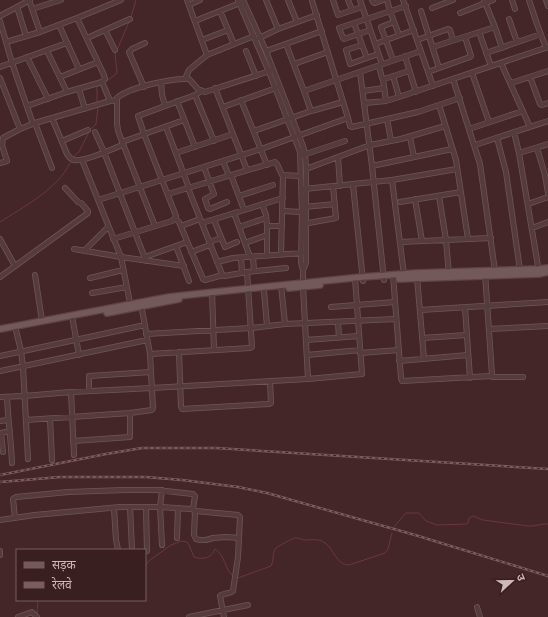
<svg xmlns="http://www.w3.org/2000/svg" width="548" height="617" viewBox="0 0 548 617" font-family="'Fira Sans Condensed','Noto Sans Devanagari',sans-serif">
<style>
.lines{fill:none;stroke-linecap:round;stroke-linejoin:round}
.stream{stroke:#6b373a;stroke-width:1}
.minor-casing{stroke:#6f5657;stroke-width:6}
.major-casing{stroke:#5e4445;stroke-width:8}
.minor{stroke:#553b3c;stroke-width:4.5}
.major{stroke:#74595a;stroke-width:5.5}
.rail-casing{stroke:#7c5c5e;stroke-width:2.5}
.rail{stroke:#3a1f20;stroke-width:1;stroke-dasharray:3;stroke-linecap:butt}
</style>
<rect width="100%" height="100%" fill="#452628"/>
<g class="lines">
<path class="stream" d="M131 17 136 0
M117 50 129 22
M107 81 117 73 115 53
M97 103V86
M73 157 79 152 90 130 96 124 98 107
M0 222C23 207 58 189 70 163
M394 527 405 514 407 513H419L426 521 437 525 467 524 468 523 469 518 473 516 483 520 528 526C535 527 541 523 548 524
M145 570 147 563 150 560 171 545 181 541 187 542 189 545 194 557C199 559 207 559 211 555 213 553 214 551 215 549 226 556 224 569 233 576
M238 578 271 566C274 561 272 553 276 548 277 547 293 538 295 538 298 538 301 539 304 540 312 540 318 538 325 543 334 549 336 565 349 565L385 553 388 549 392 533
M37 615 38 600"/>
<g class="minor-casing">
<path id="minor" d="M29 0 40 32
M238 0 269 72 300 152 302 212 301 263 303 270V287L308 379
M243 0 266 51 303 146 305 154 306 169V263L303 270
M266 0 278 29 317 15
M288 0 297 22
M333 0 338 15 362 7
M348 0 352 10
M360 0 382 64
M372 0 373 2 375 3 383 0
M387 0 390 11 399 35
M403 0 433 86
M512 0 515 9
M529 0 537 24 546 48
M546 0 548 6
M312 1 348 118 350 126 352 127 418 112 460 98
M189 5 200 0
M17 7 26 36
M432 8 453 0
M32 9 61 0
M220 11 234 44
M421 11 439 68
M460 13 493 0
M0 16 30 0
M77 18 104 75 105 79 102 82 110 101
M509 19 517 42
M0 21 12 63 33 124
M195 21 240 3
M354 23 362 45 346 50 350 64 378 54
M59 25 79 69
M495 27 502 48
M105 30 115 50
M370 30 344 39 343 38 339 28 406 6
M479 32 491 66
M87 38 130 19
M259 38 278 29
M202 40 228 30
M417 40 448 29 450 30 453 40
M6 42 40 32 77 18 121 0
M375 44 414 30
M362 45 367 58
M433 47 495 27 484 0
M47 51 67 92
M246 51 256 76
M266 51 322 31
M486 53 541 34
M207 55 254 36
M405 56 416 92
M27 57 48 99
M393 60 381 27 394 22
M501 63 530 127
M294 64 328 52
M379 66 382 78 384 79 409 71
M0 67 67 43
M360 72 372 166 384 280
M428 72 470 57 471 56 465 37
M472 73 489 122
M393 76 399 97
M60 77 98 62
M530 77 540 104 542 105 548 103
M0 78 20 129
M185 79 189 70 207 55 187 0
M383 79 386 101
M453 79 480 164 495 271
M161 82 162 95 165 105
M511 83 548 71
M144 87 129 52 132 49 145 43
M215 88 247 170
M79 89 85 109
M304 91 421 51
M363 91 384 88
M195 95 214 141
M241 100 267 165
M177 101 195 147
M365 103 386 101 399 97 548 47
M439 105 456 160 468 239
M27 106 67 92 102 82
M223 107 276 88
M311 111 315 110 343 102
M52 118 67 154C69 157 70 159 74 160 83 162 113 149 122 145
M387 119 391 141
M35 123 52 168
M166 127 189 188
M469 129 523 111
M254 131 311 111 304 91 286 44
M95 132 104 152 146 261
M514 132 519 153 539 272
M410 137 414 157
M497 138 506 172 520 270
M62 141 88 130
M122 142 184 120
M475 145 548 121
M537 148 545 175 548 193
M176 153 233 134
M519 153 548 144
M303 155 345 141
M338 157 340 186
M82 160 121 257 131 308
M223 161 229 176
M0 163 7 161 2 145 3 138 20 129 35 123 110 101 117 100
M372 166 452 149
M204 167 214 194 205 199 208 208 210 209 227 202
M306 169 370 145 401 139 445 126
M231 175 244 210
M392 180 404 275
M353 185 363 281
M188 188 222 274 224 276 247 272
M304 189 392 180 457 169
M168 194 275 162 277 164 282 175 301 176
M239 196 273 185
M439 196 446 240 449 275
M415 199 422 241
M98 200 261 149 348 118
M400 202 461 192
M262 204 266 215 267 226V256
M528 204 548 197
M304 207 335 204
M282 211 302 212
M234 213 250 257
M175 218 179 222 203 279 205 280 223 275
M214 220 225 247 237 242
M202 223 283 198
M303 224 336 218 333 186
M155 226 118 131 117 123V98C130 87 172 78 189 79L198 89 205 92 273 70
M181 226 200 219
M267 226H282
M239 227 266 218
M532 228 548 222
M0 239 15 266
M113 239 172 221 175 218 176 216 144 134 138 116 195 95 202 91
M209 242 221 238
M400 242 491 238
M245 243 267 235
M176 246 189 281
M74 249 121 257 184 266
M84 251 108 227
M191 252 210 245
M281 254 283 175
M145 257 187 242
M253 257 254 271
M241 258 242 273
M217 262 233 258 302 253
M35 275 42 321
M393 275 401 378 402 381 491 376 492 375 485 273
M0 277 88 213V211L81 203 78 202 65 188
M417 277 424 359
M90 278 123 270
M281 285 285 324
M264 291 267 326
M212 292 214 350
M92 293 127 287
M331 307 395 302
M465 308 470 378
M420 310 548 302
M72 316 79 355
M338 322 339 338
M15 326 21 351 23 367 28 459
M489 329 548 326
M146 334 251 328 285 324 396 319
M422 338 467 335
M306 340 359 336
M179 352 181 407 182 409 269 404 271 403 270 381
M360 353 399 350
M150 354 250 348 252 347 247 272 286 268
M307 355 360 350
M0 356 145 325
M399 361 468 355
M0 371 147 340
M491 376 493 377H523
M89 391V376L151 372
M71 392 74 455
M0 397 24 396 71 392 152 388 308 379 362 374 355 278
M7 397C8 419 11 441 12 463
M50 419 52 460
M26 420 130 413 152 410 153 408 150 354 141 304
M0 421 8 420
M73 441 130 437V413
M3 452 1 433 10 431
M162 490 160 507 162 545
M130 507 132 550
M146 507 147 551
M114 508 116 540 118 550
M195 511 194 535 196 539 200 540H206L213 538 226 537 239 538
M15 518 13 499 16 497 68 492 125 490H157L193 494 195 496 193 509
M0 520 35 515 120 507H160L191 509 196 511 238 515 240 517 238 557 233 591C230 594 223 593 220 596L224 617
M177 538 178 508
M0 551V555
M477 607 480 617
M18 617 32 612 37 617
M189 617 248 605"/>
</g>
<g class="major-casing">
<path id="major" d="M399 279 539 274 548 272
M289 288 320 285
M107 313 179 299
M0 329 169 297 215 292 362 277 417 273 539 269 548 268"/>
</g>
<use href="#minor" class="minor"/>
<use href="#major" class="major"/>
<g class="rail-casing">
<path id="rail" d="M0 475 106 454 142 448H216L548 469
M0 482 60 477H146L182 480 238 487 267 493 415 535 548 576"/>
</g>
<use href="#rail" class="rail"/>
</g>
<rect x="16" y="549" width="130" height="52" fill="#3a1f20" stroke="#755c5d"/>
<rect x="24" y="562" width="20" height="6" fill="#74595a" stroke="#755c5d"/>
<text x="52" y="569" font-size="12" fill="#ceb8b9">सड़क</text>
<rect x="24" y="582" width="20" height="6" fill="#7c5c5e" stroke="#755c5d"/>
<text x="52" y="589" font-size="12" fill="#ceb8b9">रेलवे</text>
<g transform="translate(512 581) rotate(68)" stroke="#3a1f20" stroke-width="3" paint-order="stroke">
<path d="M0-3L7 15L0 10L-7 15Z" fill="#ceb8b9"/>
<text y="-6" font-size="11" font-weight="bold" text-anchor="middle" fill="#ceb8b9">उ</text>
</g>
</svg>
